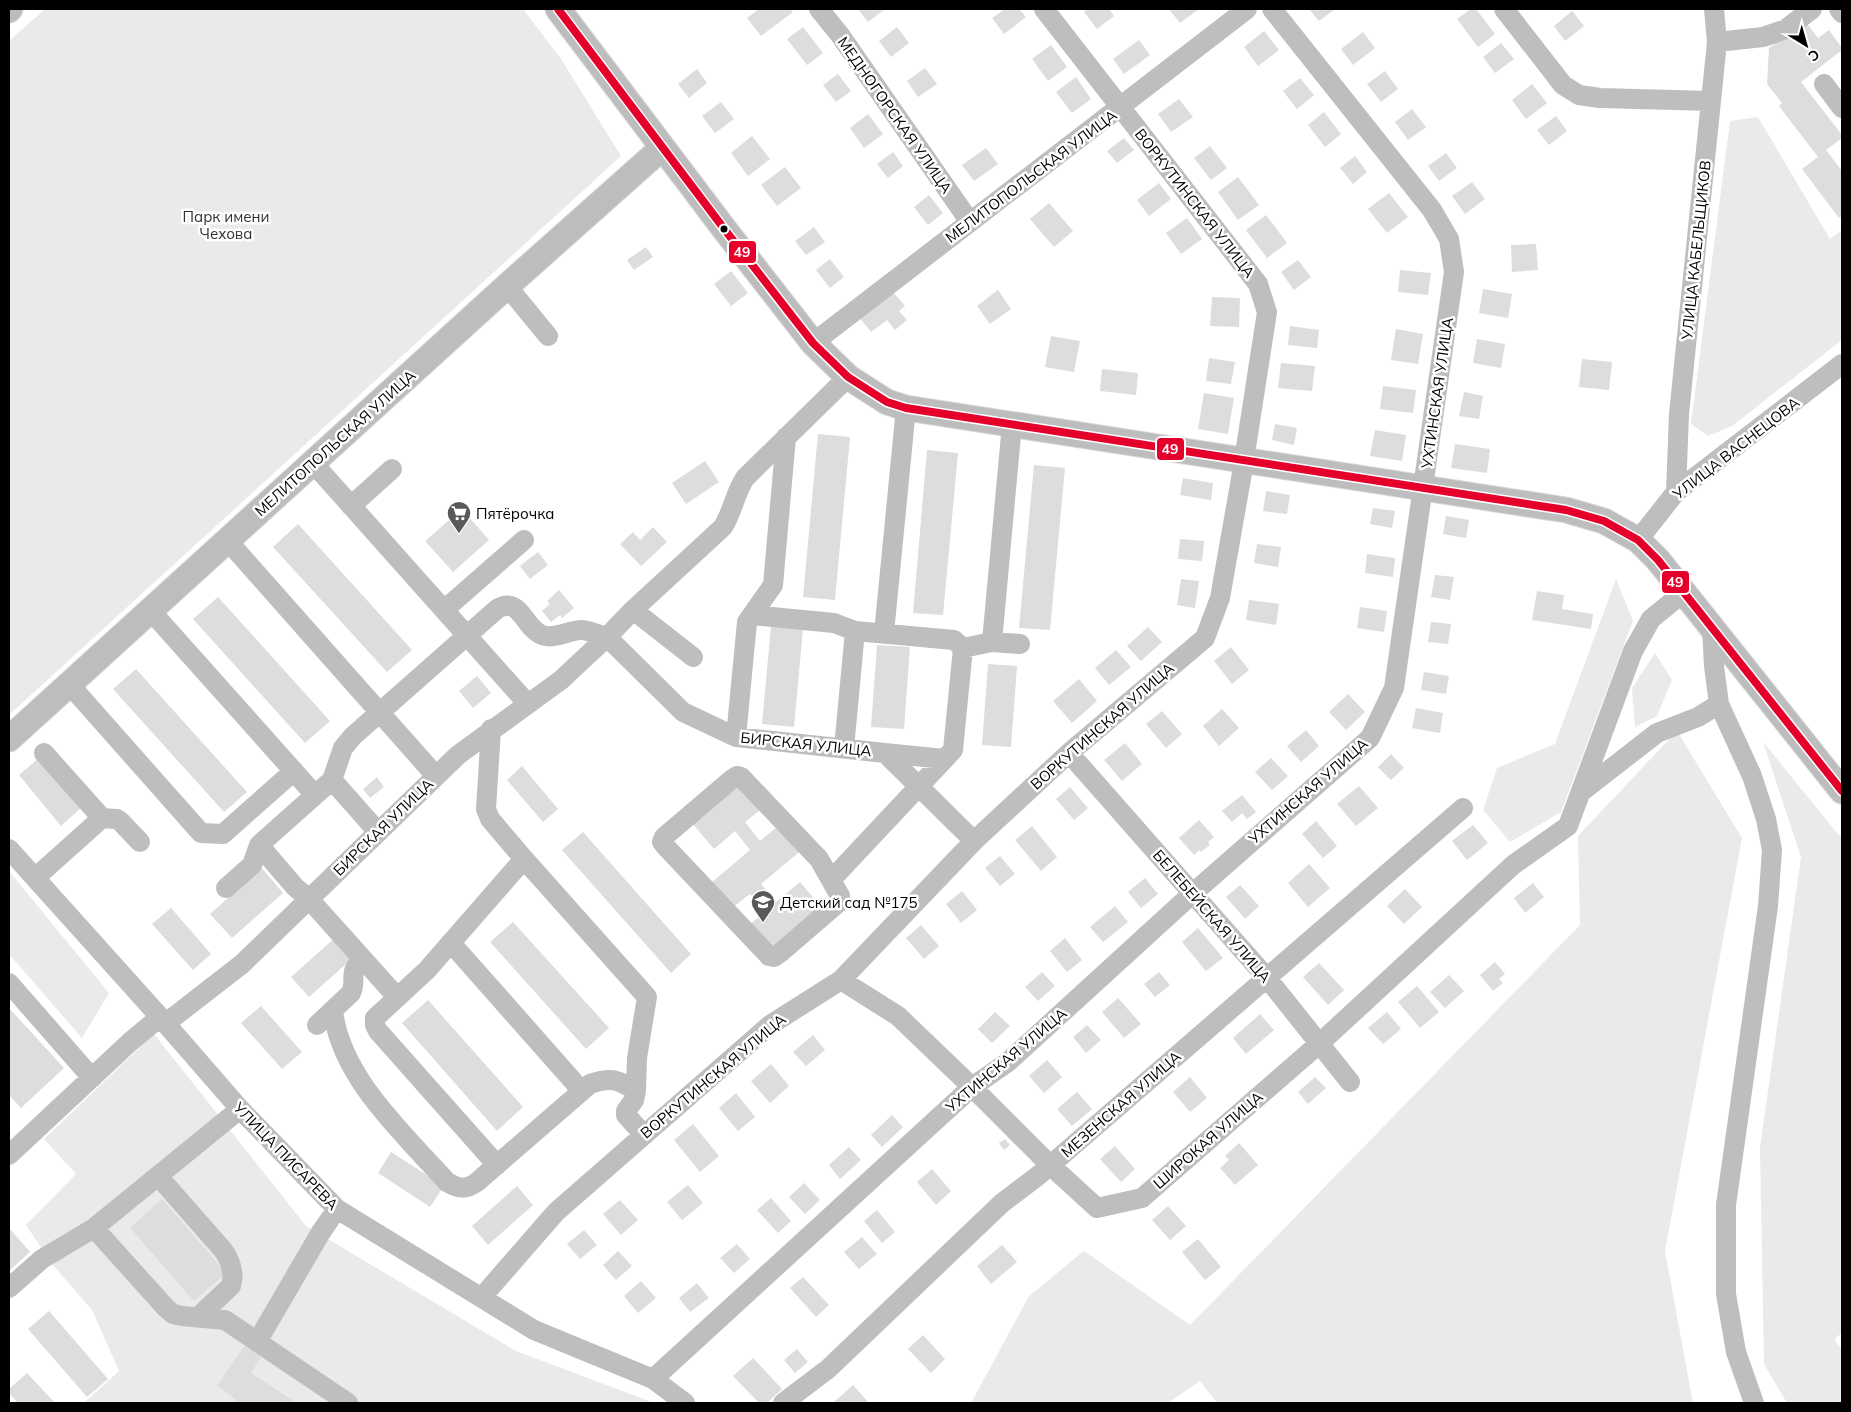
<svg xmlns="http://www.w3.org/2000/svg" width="1851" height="1412" viewBox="0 0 1851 1412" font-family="Mulish,sans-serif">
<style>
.green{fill:#eaeaea}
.building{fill:#ddd}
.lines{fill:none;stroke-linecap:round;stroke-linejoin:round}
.major-casing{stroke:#dbdbdb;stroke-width:27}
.minor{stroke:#bebebe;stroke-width:20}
.major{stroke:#bdbdbd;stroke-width:25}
.bus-1-casing{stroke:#fff;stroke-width:11}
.bus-1{stroke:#e4002b;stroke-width:8}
.bus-dot{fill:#000;stroke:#fff;stroke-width:2}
.labels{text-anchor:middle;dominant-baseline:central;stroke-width:5;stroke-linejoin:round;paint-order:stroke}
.street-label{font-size:15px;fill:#000;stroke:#fff}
.park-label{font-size:15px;fill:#303030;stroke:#fff}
.poi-label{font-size:15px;fill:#000;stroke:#fff;text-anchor:start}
.line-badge{stroke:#fff;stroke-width:2}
.badge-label{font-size:14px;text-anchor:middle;font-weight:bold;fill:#fff}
</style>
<rect width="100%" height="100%" fill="#fff"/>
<path class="green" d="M45 9H523L561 59 621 156 9 715V41Z
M1758 117 1830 239 1842 230V340L1732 426 1708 436 1691 424 1730 121Z
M1616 579 1633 621 1561 812 1510 842 1483 810 1497 768 1555 744Z
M1655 653 1672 680 1657 716 1635 727 1632 688Z
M1677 731 1742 838 1665 1251 1693 1403H1217L1200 1381 1168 1403H971L1029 1296 1084 1251 1190 1325 1580 925 1578 836Z
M1763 742 1842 839V1333L1834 1339 1842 1350V1403H1787L1764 1364 1760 1148 1801 857Z
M9 871 109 993 82 1038 9 954Z
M154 1034 306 1226 516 1351 649 1401 651 1403H84L119 1371 92 1310 52 1264 26 1225 76 1174 44 1139Z"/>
<path class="building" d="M759 9H790L793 12 761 36 747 18Z
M858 9H885L868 22Z
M1005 9H1019L1026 17 1004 34 992 18Z
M1088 9H1109L1114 16 1097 29 1084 12Z
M1169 9H1199L1180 23Z
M1309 9H1335L1319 21Z
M1471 9H1476L1495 34 1478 47 1457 19Z
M1572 11 1584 26 1565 41 1554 26Z
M1805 21 1818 38 1829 30 1842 48V50L1801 82 1842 135V138L1826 150 1842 171V216L1839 218 1802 169 1818 157 1779 106 1782 103 1767 84 1769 48Z
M803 27 823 53 807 65 787 39Z
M897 27 909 43 891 57 879 41Z
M1264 31 1279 50 1258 66 1244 47Z
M1363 32 1375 48 1353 65 1341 49Z
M1139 40 1150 55 1124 74 1113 59Z
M1501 43 1514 59 1495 73 1483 57Z
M1051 45 1067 67 1048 81 1032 59Z
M925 68 937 84 918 97 907 81Z
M697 69 707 83 689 98 678 84Z
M1385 71 1398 89 1381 102 1367 84Z
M838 74 851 91 836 102 823 85Z
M1076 77 1091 99 1072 113 1056 92Z
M1300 78 1314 95 1297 109 1283 91Z
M1532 84 1547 103 1526 119 1512 100Z
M1179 99 1193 117 1171 132 1158 114Z
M721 102 734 119 715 133 702 116Z
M1412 109 1426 127 1408 140 1395 122Z
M1324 112 1341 134 1325 147 1308 125Z
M868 114 883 134 864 148 850 128Z
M1556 116 1567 131 1549 145 1537 130Z
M752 136 770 159 748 176 731 153Z
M1124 138 1134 150 1117 163 1107 151Z
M1210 146 1227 168 1211 180 1194 158Z
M986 148 998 164 974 181 962 165Z
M893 152 903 166 888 178 877 164Z
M1446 153 1457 168 1439 181 1428 166Z
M1355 156 1367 172 1353 184 1340 168Z
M785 167 801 188 777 206 761 185Z
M1238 177 1259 205 1238 220 1218 192Z
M1472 182 1485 199 1465 214 1452 196Z
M1159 183 1171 199 1149 216 1137 200Z
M1389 193 1408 217 1387 233 1368 209Z
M929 195 943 213 928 225 914 207Z
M1049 203 1073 231 1054 247 1030 219Z
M1266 215 1287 243 1267 258 1246 230Z
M1187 218 1202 239 1181 254 1166 233Z
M814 227 825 242 806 255 795 241Z
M1536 244 1538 270 1512 272 1511 245Z
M646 247 653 257 634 270 627 260Z
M830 259 844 277 830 288 816 270Z
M1298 260 1311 277 1294 290 1281 272Z
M1400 270 1431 273 1428 295 1398 292Z
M731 271 748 293 731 306 714 284Z
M1483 289 1512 294 1508 318 1479 313Z
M998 290 1011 309 990 324 977 306Z
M892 291 905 306 899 311 907 320 895 330 887 320 871 332 859 317Z
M1212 297 1240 298 1239 327 1210 326Z
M1290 326 1319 330 1317 348 1288 345Z
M1396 329 1423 334 1418 364 1391 360Z
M1051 336 1080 341 1074 372 1045 367Z
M1477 339 1505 344 1501 368 1473 363Z
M1209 358 1235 362 1231 384 1206 381Z
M1582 359 1612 362 1609 390 1579 387Z
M1281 363 1315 366 1312 391 1278 388Z
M1102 369 1138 373 1136 395 1100 391Z
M1383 386 1416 390 1413 413 1380 409Z
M1464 392 1483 396 1479 419 1459 416Z
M1204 393 1234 398 1228 434 1198 429Z
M1275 424 1297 428 1294 445 1272 440Z
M1375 430 1406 435 1402 461 1370 456Z
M818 434 850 437 835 600 803 597Z
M1455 444 1490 449 1487 473 1451 468Z
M927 450 958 453 943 615 913 613Z
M705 461 719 482 686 504 672 483Z
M1034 465 1065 468 1050 630 1019 628Z
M1183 478 1213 483 1211 500 1180 495Z
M1266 491 1290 495 1287 514 1263 511Z
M1373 508 1395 511 1392 528 1370 524Z
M462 509 489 540 453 572 425 541Z
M1446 516 1469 520 1466 538 1443 534Z
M298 524 412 650 387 672 273 547Z
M653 527 667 542 641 566 620 544 633 532 640 540Z
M1180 539 1204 541 1202 561 1178 559Z
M1257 544 1281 547 1278 567 1254 563Z
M538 552 548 565 530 579 520 566Z
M1367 554 1395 558 1393 577 1365 573Z
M1435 575 1454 577 1450 600 1431 597Z
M1181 579 1199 581 1195 608 1177 605Z
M559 590 574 608 562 618 560 615 551 622 542 611 550 604 547 601Z
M1537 591 1564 595 1562 609 1593 614 1591 629 1532 620Z
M218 597 330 721 305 743 193 619Z
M1249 600 1279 604 1276 625 1246 620Z
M1360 607 1387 611 1384 632 1357 628Z
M1431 622 1451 624 1448 644 1428 642Z
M771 626 803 629 794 727 762 724Z
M1148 627 1162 642 1141 661 1127 646Z
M877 645 910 647 904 729 871 727Z
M1231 647 1249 670 1232 684 1214 661Z
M1116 650 1131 667 1109 685 1095 668Z
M988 664 1017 666 1011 747 982 745Z
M136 669 247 792 224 812 113 689Z
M1424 672 1449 676 1446 694 1421 690Z
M477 676 491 693 473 708 459 691Z
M1079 679 1097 701 1072 723 1053 701Z
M1348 694 1365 712 1346 730 1329 712Z
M1416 708 1443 713 1440 733 1412 728Z
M1222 709 1239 728 1219 746 1203 726Z
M1162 711 1182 734 1166 748 1146 724Z
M1306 730 1319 746 1301 762 1287 746Z
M1125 743 1142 764 1122 781 1104 760Z
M1391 754 1404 768 1391 780 1378 767Z
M39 758 81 808 61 826 19 775Z
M1271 758 1288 776 1272 790 1255 772Z
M522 766 558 809 543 822 507 780Z
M377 777 384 787 370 798 363 789Z
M743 780 765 806 745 822 760 841 782 823 804 848 761 884 776 902 800 882 822 908 771 951 749 925 765 912 750 894 732 908 711 883 750 850 735 831 714 849 692 823Z
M1359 786 1378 808 1356 826 1337 804Z
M1070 787 1088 808 1074 820 1056 799Z
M1242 795 1256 812 1247 819 1242 813 1232 822 1222 811Z
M1199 820 1214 837 1208 842 1210 845 1201 852 1199 850 1194 855 1179 838Z
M1316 821 1337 846 1323 858 1302 834Z
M1473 825 1488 843 1467 860 1452 841Z
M1032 826 1057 857 1041 871 1015 840Z
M583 832 691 954 671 973 562 850Z
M1000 856 1015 874 1000 886 985 868Z
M1309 864 1330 888 1308 907 1288 883Z
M262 868 283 893 232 938 210 914Z
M1145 878 1158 894 1141 908 1128 892Z
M1533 883 1544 897 1525 913 1514 898Z
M1240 885 1259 906 1245 919 1226 897Z
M1405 889 1422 907 1404 924 1387 906Z
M962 891 977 910 961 923 946 904Z
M1115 906 1128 922 1103 942 1090 927Z
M171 908 211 954 193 970 152 924Z
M513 922 609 1028 586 1049 490 942Z
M921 925 939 946 924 959 906 938Z
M1198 928 1223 958 1206 971 1182 942Z
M337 936 355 956 309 997 291 977Z
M1065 938 1082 960 1067 972 1050 951Z
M1495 962 1505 974 1499 979 1503 983 1493 991 1480 975Z
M1319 963 1344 990 1328 1005 1303 977Z
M1042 972 1055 986 1038 1001 1025 987Z
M1159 972 1170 985 1155 997 1144 984Z
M1449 975 1464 991 1445 1008 1430 992Z
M1417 986 1439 1012 1420 1028 1398 1002Z
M1118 998 1141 1024 1124 1038 1102 1012Z
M428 1000 523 1107 497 1131 402 1023Z
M261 1006 302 1052 282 1069 241 1023Z
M9 1008 64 1068 21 1108 9 1095Z
M995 1012 1010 1026 992 1043 978 1029Z
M1387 1012 1401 1029 1383 1044 1368 1028Z
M1260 1014 1274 1030 1246 1054 1233 1038Z
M1087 1025 1101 1040 1086 1053 1073 1037Z
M813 1035 825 1050 806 1066 793 1052Z
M1047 1060 1062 1077 1044 1093 1029 1076Z
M771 1064 789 1086 770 1103 751 1081Z
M1190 1077 1207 1098 1190 1112 1173 1092Z
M1315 1077 1326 1088 1308 1104 1298 1092Z
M1077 1092 1092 1109 1072 1126 1057 1109Z
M736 1093 755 1117 738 1131 719 1108Z
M892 1115 903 1127 882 1147 871 1135Z
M693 1124 719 1156 700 1172 674 1140Z
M1005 1139 1010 1145 1004 1150 999 1143Z
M1239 1143 1258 1165 1235 1185 1220 1168 1229 1160 1225 1156Z
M1115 1146 1135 1169 1121 1182 1100 1159Z
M849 1147 861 1160 840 1179 829 1165Z
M391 1152 444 1186 430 1207 378 1173Z
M932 1169 951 1191 936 1205 917 1182Z
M804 1183 820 1200 805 1214 789 1197Z
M688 1185 703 1203 682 1220 667 1202Z
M517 1186 533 1205 488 1245 472 1226Z
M771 1198 791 1221 778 1233 757 1210Z
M162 1199 226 1273 194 1301 130 1228Z
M620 1200 638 1220 621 1235 603 1214Z
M1168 1206 1186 1226 1170 1240 1152 1220Z
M877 1210 895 1232 882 1243 864 1221Z
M11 1230 30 1252 9 1271V1231Z
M584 1230 597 1245 580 1259 567 1244Z
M862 1237 877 1254 859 1269 844 1252Z
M1198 1239 1221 1267 1205 1280 1182 1252Z
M737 1244 750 1259 734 1273 720 1258Z
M1002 1245 1017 1262 991 1284 977 1266Z
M618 1251 632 1266 616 1280 603 1265Z
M803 1277 829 1305 816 1317 790 1288Z
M641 1281 656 1298 638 1313 624 1296Z
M697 1283 709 1298 690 1312 679 1298Z
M49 1311 108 1379 87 1397 28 1329Z
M923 1335 945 1359 931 1373 908 1349Z
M244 1346 261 1357 251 1373 297 1403H233L236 1399 217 1386Z
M797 1349 808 1362 795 1373 784 1360Z
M753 1358 782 1389 767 1403H759L733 1376Z
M27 1373 55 1403H18L9 1393V1389Z
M853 1385 869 1403H833Z"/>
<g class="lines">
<g class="major-casing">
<path id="major" d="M558 9 725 230 813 343 848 377 887 402 906 408 1566 510 1604 521 1638 540 1658 560 1842 791
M9 10 10 9
M9 739 507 286 662 148"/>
</g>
<path class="minor" d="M819 9 840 35 970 222
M1504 9 1563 85 1579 95 1600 98 1711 101
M1839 9 1842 13
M1717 42 1763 37 1786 29 1812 9
M1824 84 1842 108
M507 286 548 336
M813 343 1247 9
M313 463 527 703
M1676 492 1679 414 1717 42 1714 9
M351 506 392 469
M227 540 436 776
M1638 540 1676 492 1842 364
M150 610 315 795
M444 610 524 540
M633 610 693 657
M752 615 834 623 855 631 954 640 963 648
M1712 627 1714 666 1719 704 1752 776 1766 819 1772 850 1768 906 1726 1205V1294L1736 1352 1754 1403
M884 633 906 408
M992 642 1020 644
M69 684 201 833 223 834 294 771
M491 729 486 809 490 819 524 859
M736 737 747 622 773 585 786 437
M844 748 855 631
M885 753 944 759
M1069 753 1267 978 1350 1082
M332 780 343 748 353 736 497 609C520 595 524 628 542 635 554 640 569 630 581 630 589 630 599 635 607 637L633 610 723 527C733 511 735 493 745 478L848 377
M1581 792 1657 733 1698 717 1719 704
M102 818 117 819 120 821 140 842
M259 845 295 887 309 899 397 997
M9 849 160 1017 240 1109 337 1209 534 1330 653 1379 685 1403
M35 878 102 818 44 753
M831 880 840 896 838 903 780 953 774 957 769 956 666 847 662 842 664 837 732 779 737 776 741 777 819 859 831 880 953 750 963 648 992 642 1012 424
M226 888 252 865 259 845 332 780 378 832
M451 943 581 1090
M841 980 898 1016 972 1087 1050 1165 1097 1208 1142 1198 1320 1043 1513 865 1568 826 1633 651 1651 619 1684 592
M9 983 92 1078
M333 1010C340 1077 404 1134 447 1182 459 1189 466 1190 477 1182L590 1084C611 1077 618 1079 636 1091
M166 1023 242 964 458 755 561 680 607 637 683 712 736 737 885 753 974 841
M317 1025 351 993C358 978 346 974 363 959
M9 1155 130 1042 160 1017
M497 1165 378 1031 375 1025V1018L427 970 524 859 647 997 637 1058 636 1091 634 1100 626 1111V1115L644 1135
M158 1176 223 1250C230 1260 235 1273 231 1286L197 1318
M94 1228 166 1308 173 1314 182 1316 225 1320 348 1403
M9 1288 42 1259 94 1228 240 1109
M482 1297 556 1212 770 1025 841 980 974 841 1069 753 1205 638 1220 598 1242 473 1267 312 1258 284 1044 9
M257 1342 321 1232 337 1209
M653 1379 972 1087 1008 1062 1192 894 1370 738 1394 688 1454 272 1449 239 1432 210 1272 9
M783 1403 828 1369 1002 1203 1039 1175 1463 808"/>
<use href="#major" class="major"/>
<g class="bus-1-casing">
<path id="bus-1" d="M558 9 725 230 813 343 848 377 887 402 906 408 1566 510 1604 521 1638 540 1658 560 1842 791"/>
</g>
<use href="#bus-1" class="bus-1"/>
</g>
<defs>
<g id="supermarket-pin" transform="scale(1.25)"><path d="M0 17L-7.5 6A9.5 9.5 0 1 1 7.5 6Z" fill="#595959" stroke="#fff"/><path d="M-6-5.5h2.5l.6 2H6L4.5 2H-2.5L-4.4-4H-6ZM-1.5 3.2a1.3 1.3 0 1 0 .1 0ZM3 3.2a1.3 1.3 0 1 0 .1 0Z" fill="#fff"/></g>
<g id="school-pin" transform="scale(1.25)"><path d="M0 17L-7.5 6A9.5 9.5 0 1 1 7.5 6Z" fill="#595959" stroke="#fff"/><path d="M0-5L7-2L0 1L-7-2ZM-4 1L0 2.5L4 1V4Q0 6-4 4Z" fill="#fff"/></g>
</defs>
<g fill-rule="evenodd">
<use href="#supermarket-pin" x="459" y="513"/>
<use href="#school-pin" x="763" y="902"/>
</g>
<circle class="bus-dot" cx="724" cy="229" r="4.5"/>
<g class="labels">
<g class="street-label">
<text transform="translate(895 115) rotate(55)">МЕДНОГОРСКАЯ УЛИЦА</text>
<text transform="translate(1031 176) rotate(-37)">МЕЛИТОПОЛЬСКАЯ УЛИЦА</text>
<text transform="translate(1195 203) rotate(52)">ВОРКУТИНСКАЯ УЛИЦА</text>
<text transform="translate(1696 250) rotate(-84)">УЛИЦА КАБЕЛЬЩИКОВ</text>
<text transform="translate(1437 393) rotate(-82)">УХТИНСКАЯ УЛИЦА</text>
<text transform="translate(335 443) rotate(-42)">МЕЛИТОПОЛЬСКАЯ УЛИЦА</text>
<text transform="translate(1736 448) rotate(-38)">УЛИЦА ВАСНЕЦОВА</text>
<text transform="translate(1102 726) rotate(-41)">ВОРКУТИНСКАЯ УЛИЦА</text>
<text transform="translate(806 744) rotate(6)">БИРСКАЯ УЛИЦА</text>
<text transform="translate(1308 791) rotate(-41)">УХТИНСКАЯ УЛИЦА</text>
<text transform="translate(383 827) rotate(-44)">БИРСКАЯ УЛИЦА</text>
<text transform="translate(1212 916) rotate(49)">БЕЛЕБЕЙСКАЯ УЛИЦА</text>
<text transform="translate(1006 1060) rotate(-40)">УХТИНСКАЯ УЛИЦА</text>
<text transform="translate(713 1076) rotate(-40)">ВОРКУТИНСКАЯ УЛИЦА</text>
<text transform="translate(1121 1104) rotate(-41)">МЕЗЕНСКАЯ УЛИЦА</text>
<text transform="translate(1208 1140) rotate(-41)">ШИРОКАЯ УЛИЦА</text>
<text transform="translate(286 1156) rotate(46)">УЛИЦА ПИСАРЕВА</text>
</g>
<g class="park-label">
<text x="226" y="216">Парк имени<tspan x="226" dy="17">Чехова</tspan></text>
</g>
<g class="poi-label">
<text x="476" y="513">Пятёрочка</text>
<text x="780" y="902">Детский сад №175</text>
</g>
</g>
<g class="line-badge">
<rect x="728" y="240" width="29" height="24" rx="5" fill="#e4002b"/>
<rect x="1156" y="437" width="29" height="24" rx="5" fill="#e4002b"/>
<rect x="1661" y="570" width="29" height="24" rx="5" fill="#e4002b"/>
</g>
<g class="badge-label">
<text x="742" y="257">49</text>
<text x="1170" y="454">49</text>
<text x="1675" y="587">49</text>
</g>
<rect width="1851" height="1412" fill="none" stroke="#000000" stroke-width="20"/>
<g transform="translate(1806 45) rotate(143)" stroke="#ffffff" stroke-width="4" paint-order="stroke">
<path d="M0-4L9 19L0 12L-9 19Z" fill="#000000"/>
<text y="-8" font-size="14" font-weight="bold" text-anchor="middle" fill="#000000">С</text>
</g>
</svg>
